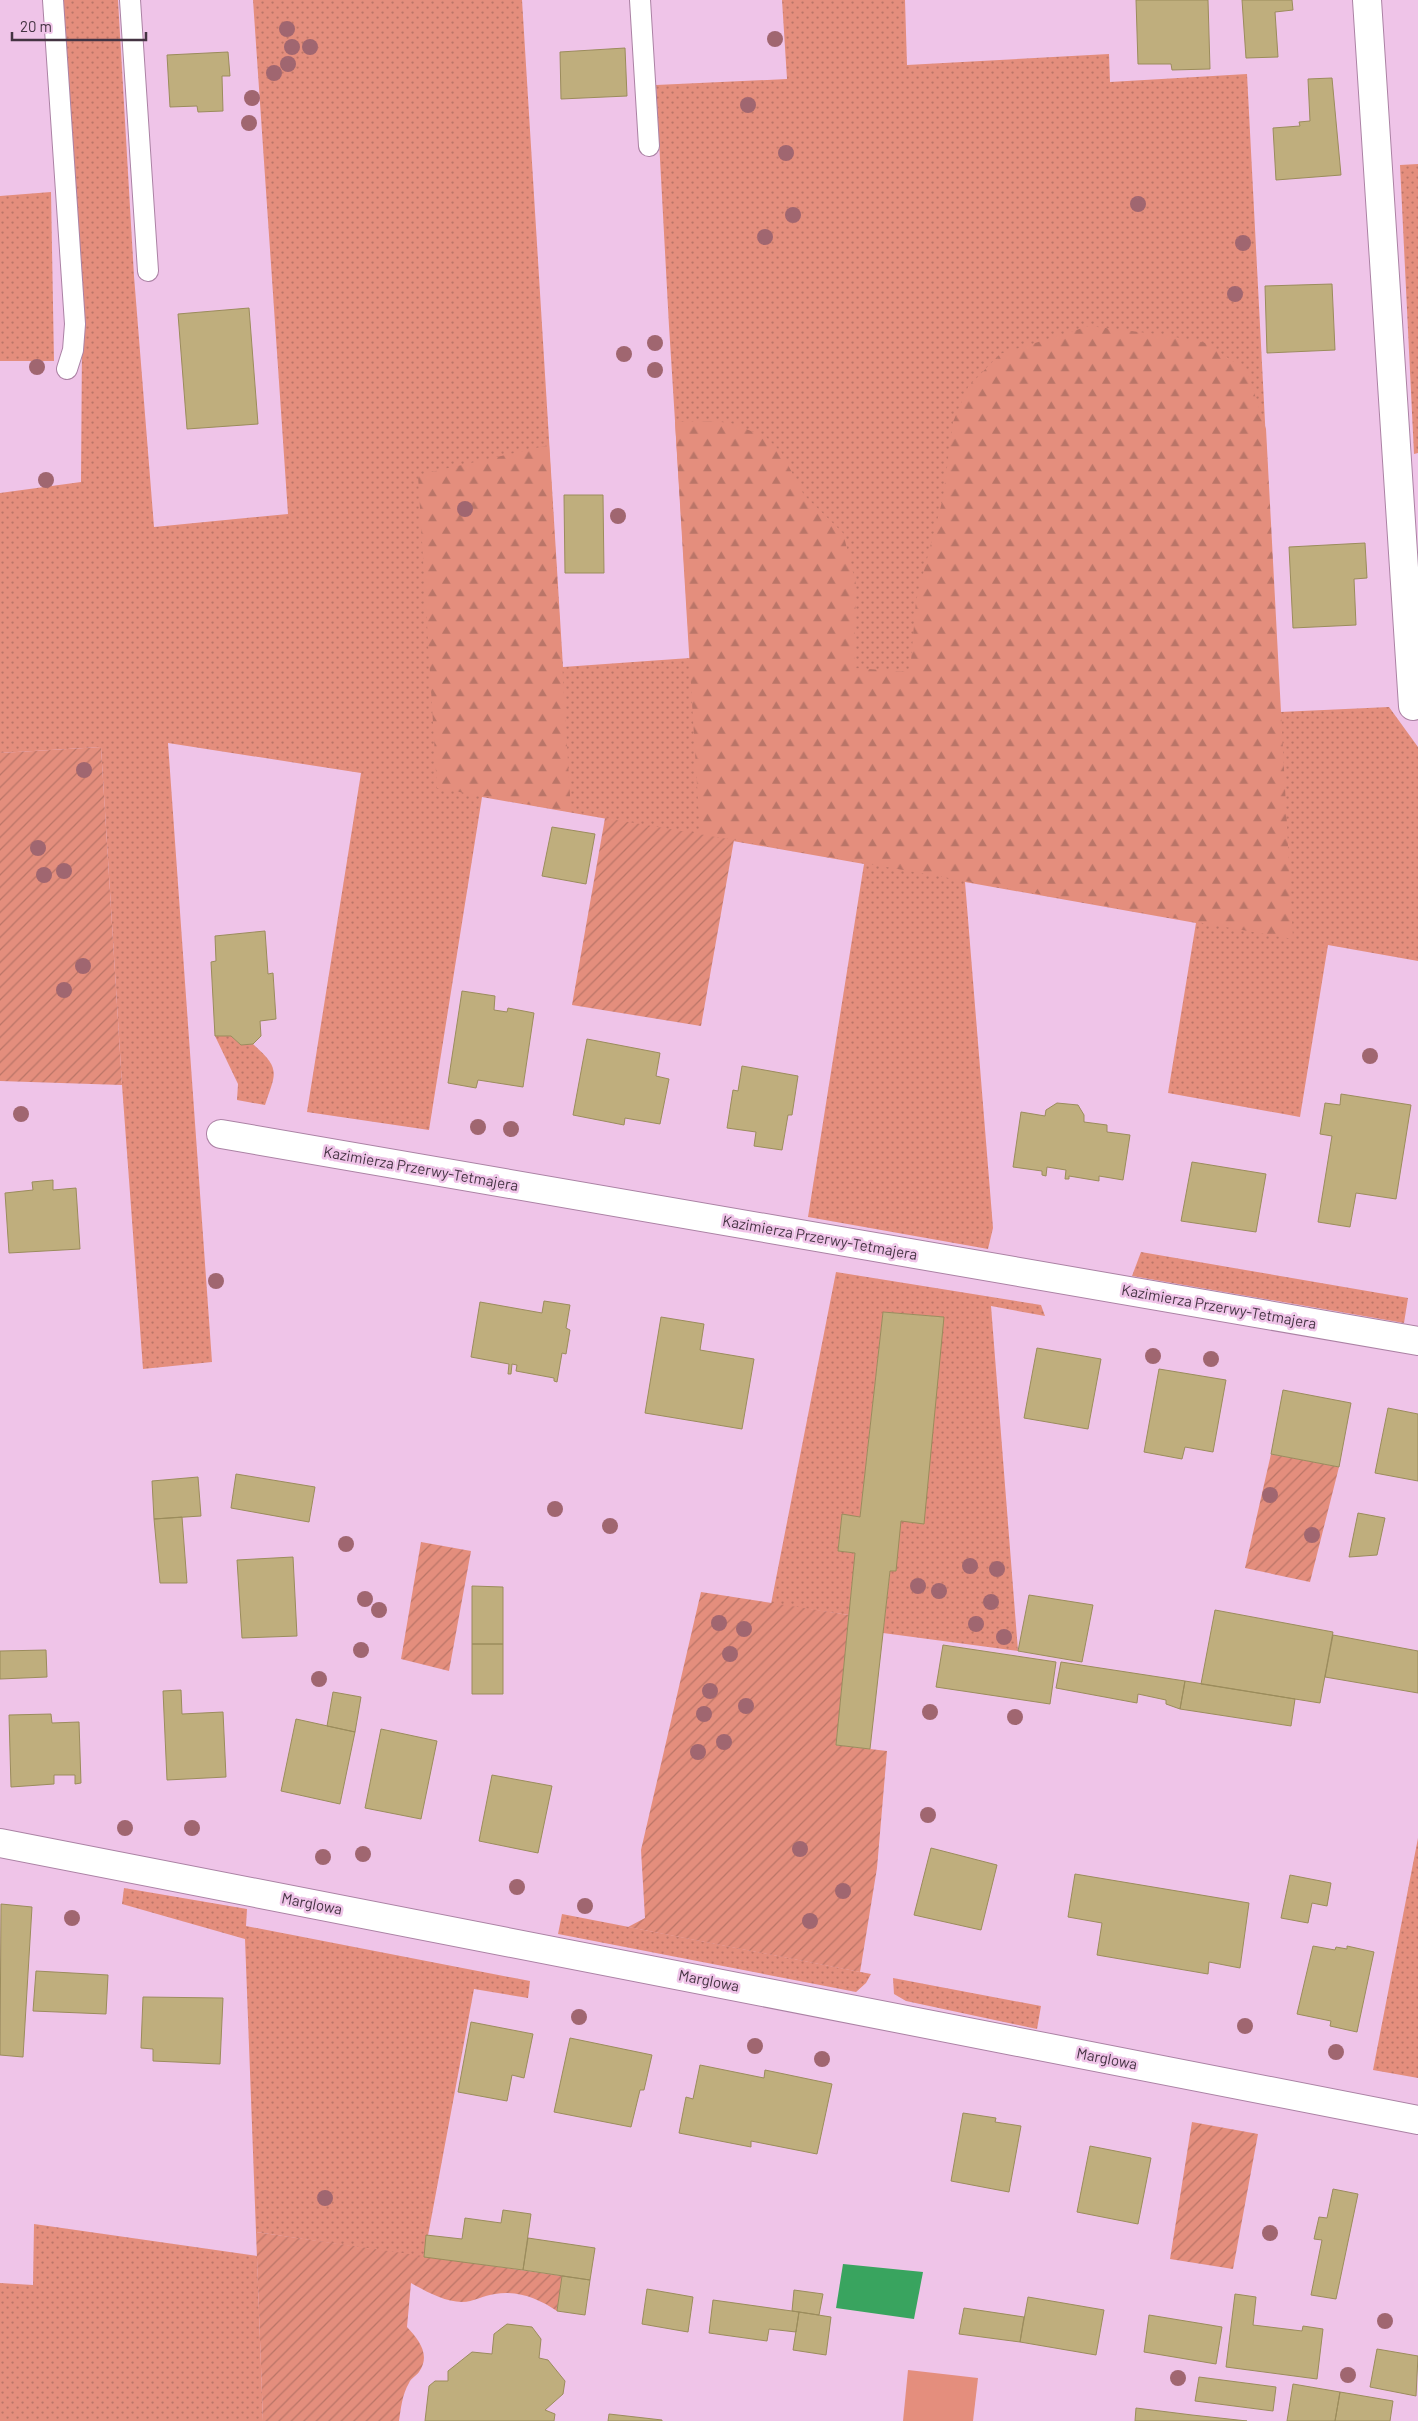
<svg xmlns="http://www.w3.org/2000/svg" width="1418" height="2421" viewBox="0 0 1418 2421" font-family="Barlow,sans-serif">
<style>
.grass{fill:url(#grass-dots)}
.forest{fill:url(#forest-firs)}
.garden{fill:url(#garden-furrows)}
.pitch{fill:#e48e7d}
.water{fill:#39a45f}
.building{fill:#bfae7d;stroke:#9b8c5c}
.lines{fill:none;stroke-linecap:round;stroke-linejoin:round}
.lane-casing{stroke:#ab82a4;stroke-width:22}
.street-casing{stroke:#ab82a4;stroke-width:30}
.lane{stroke:#fff;stroke-width:20}
.street{stroke:#fff;stroke-width:28}
.tree{fill:#a06670}
.labels{text-anchor:middle;dominant-baseline:central;stroke-width:5;stroke-linejoin:round;paint-order:stroke}
.street-label{font-size:15px;fill:#443342;stroke:#efc4e8}
</style>
<defs>
<pattern id="grass-dots" width="8" height="8" patternUnits="userSpaceOnUse" patternTransform="scale(1.25)"><rect width="8" height="8" fill="#e48e7d"/><path d="M2 2h.1M6 6h.1" fill="none" stroke="#ba7568" stroke-width="1.8" stroke-linecap="round"/></pattern>
<pattern id="forest-firs" width="22" height="20" patternUnits="userSpaceOnUse" patternTransform="scale(1.25)"><rect width="22" height="20" fill="#e48e7d"/><path d="M5 1l3.5 6h-7zM16 11l3.5 6h-7z" fill="#ba7568"/></pattern>
<pattern id="garden-furrows" width="10" height="10" patternUnits="userSpaceOnUse" patternTransform="scale(1.25)"><rect width="10" height="10" fill="#e48e7d"/><path d="M-1 1l2-2M0 10L10 0M9 11l2-2" fill="none" stroke="#ba7568"/></pattern>
</defs>
<rect width="100%" height="100%" fill="#efc4e8"/>
<path class="grass" d="M60 0H118L134 276 154 527 288 514 253 0H522L563 667 690 658 669 326 656 85 787 79 782 0H905L907 65 1109 54 1110 82 1247 74 1280 712 1389 707 1418 747V961L1328 945 1300 1117 1168 1093 1196 923 965 882 993 1228 988 1249 808 1217 864 864 482 797 429 1130 307 1112 361 773 168 743 212 1362 143 1369 122 1085 101 747 0 753V493L81 482 82 340Z
M1418 164V453L1414 454 1400 165Z
M51 192 54 361H0V196Z
M215 1036H231L241 1045 253 1044C281 1069 276 1072 265 1105L237 1100 238 1084Z
M1141 1252 1408 1298 1404 1323 1132 1276Z
M836 1272 1041 1305 1045 1316 991 1306 1018 1651 883 1633 890 1571 943 1317 883 1312 860 1517 842 1515 838 1551 855 1553 849 1615 771 1604Z
M1418 1838V2078L1373 2070Z
M124 1888 247 1909 246 1926 530 1981 528 1998 474 1989 424 2257 256 2232 245 1939 122 1904Z
M562 1914 871 1974 866 1983 856 1992 558 1934Z
M893 1978 1041 2006 1037 2029 906 2001 894 1994Z
M34 2224 257 2256 263 2421H0V2283L33 2285Z"/>
<path class="forest" d="M1089 326 1164 335 1206 343 1247 371 1266 429 1293 939 700 834 675 422 711 421 731 423 766 437 781 452 804 495 843 533 856 584 854 668 910 672 916 601 943 498 953 422 968 387 1000 354Z
M549 445 571 812 437 788 418 475Z"/>
<path class="garden" d="M101 747 122 1085 0 1081V753Z
M605 818 734 840 701 1026 572 1005Z
M1271 1454 1339 1467 1310 1582 1245 1568Z
M421 1542 471 1551 449 1671 401 1659Z
M701 1592 849 1615 836 1745 887 1751 877 1868 860 1972 628 1927 645 1918 641 1850Z
M1192 2122 1258 2134 1233 2269 1170 2259Z
M256 2232 562 2276 557 2311C539 2299 518 2290 495 2294 484 2295 473 2302 462 2302 445 2302 425 2291 411 2283L407 2327C419 2340 431 2355 419 2372 416 2376 411 2378 409 2383 402 2395 401 2408 399 2421H263Z"/>
<path class="pitch" d="M908 2370 978 2378 973 2421H903Z"/>
<path class="water" d="M843 2264 923 2272 914 2319 836 2308Z"/>
<path class="building" d="M1136 0H1208L1210 69 1172 70 1171 64H1138Z
M1242 0H1292L1293 10 1275 12 1278 57 1246 58Z
M625 48 627 96 561 99 560 52Z
M228 52 230 76H222L223 111 198 112 197 106 170 107 167 55Z
M1332 78 1341 175 1276 180 1273 128 1300 126 1299 122 1310 121 1308 79Z
M1332 284 1335 350 1267 353 1265 286Z
M249 308 258 424 187 429 178 314Z
M564 495H603L604 573H565Z
M1365 543 1367 578 1354 579 1356 625 1293 628 1289 547Z
M552 827 595 834 586 884 542 876Z
M265 931 268 974 273 973 276 1019 260 1021 261 1036 253 1044 241 1045 231 1036H215L211 962 216 961 215 936Z
M462 991 495 996 494 1010 507 1012 508 1008 534 1013 523 1087 478 1080 476 1088 448 1083Z
M587 1039 660 1053 656 1076 669 1079 660 1124 625 1118 624 1125 573 1115Z
M742 1066 798 1076 792 1115H788L782 1150 754 1146 756 1132 727 1128 733 1090 738 1091Z
M1341 1094 1411 1105 1396 1199 1356 1193 1350 1227 1318 1222 1332 1136 1320 1134 1325 1103 1340 1105Z
M1057 1103 1078 1105 1084 1115V1122L1107 1125V1132L1130 1135 1123 1180 1099 1176V1181L1069 1176V1179H1065L1066 1170 1047 1167 1046 1176 1042 1175V1171L1013 1167 1021 1112 1045 1116 1046 1110Z
M1192 1162 1266 1174 1256 1232 1181 1221Z
M53 1180V1190L76 1188 80 1249 9 1253 5 1193 33 1190 32 1182Z
M544 1301 570 1305 566 1328 570 1330 566 1354 562 1353 557 1382 554 1381V1378L516 1371 517 1365 512 1364 511 1374H508L509 1364 471 1357 480 1302 542 1313Z
M883 1312 944 1317 924 1524 901 1521 896 1571H890L870 1749 836 1745 855 1553 838 1551 842 1514 860 1517Z
M661 1317 704 1324 700 1350 754 1359 742 1429 645 1413Z
M1037 1348 1101 1359 1088 1429 1024 1418Z
M1159 1369 1226 1380 1213 1452 1185 1447 1182 1459 1144 1452Z
M1283 1390 1351 1403 1339 1467 1271 1454Z
M1388 1408 1418 1414V1481L1375 1473Z
M236 1474 315 1487 309 1522 231 1508Z
M198 1477 201 1516 154 1519 152 1481Z
M1358 1513 1385 1518 1377 1555 1349 1557Z
M182 1517 187 1583H160L154 1519Z
M293 1557 297 1636 242 1638 237 1560Z
M472 1586 503 1587V1644H472Z
M1029 1595 1093 1605 1082 1662 1018 1651Z
M1215 1610 1333 1632 1320 1703 1201 1684Z
M1333 1635 1418 1651V1693L1325 1677Z
M472 1644H503V1694H472Z
M943 1645 1056 1662 1050 1704 936 1687Z
M46 1650 47 1677 0 1679V1651Z
M1061 1662 1185 1681 1180 1709 1166 1704V1700L1138 1694 1137 1703 1056 1688Z
M1185 1681 1295 1699 1291 1726 1180 1709Z
M181 1690 182 1714 223 1712 226 1777 167 1780 163 1691Z
M333 1692 361 1697 355 1732 327 1726Z
M51 1714 52 1723 79 1722 81 1783 75 1784V1775H54V1784L11 1787 9 1715Z
M296 1719 355 1732 340 1804 281 1791Z
M381 1729 437 1741 421 1819 365 1808Z
M492 1775 552 1786 538 1853 479 1841Z
M931 1848 997 1865 981 1930 914 1915Z
M1075 1874 1249 1903 1240 1968 1209 1962 1208 1974 1097 1955 1102 1923 1068 1917Z
M1290 1875 1331 1883 1327 1906 1312 1903 1308 1923 1281 1918Z
M1 1904 32 1907 23 2057 0 2055Z
M1313 1946 1335 1950 1336 1947 1347 1949V1946L1374 1952 1357 2032 1330 2026 1331 2021 1297 2014Z
M36 1971 108 1975 106 2014 33 2011Z
M143 1997 223 1998 220 2064 153 2061V2049L141 2048Z
M471 2022 533 2034 524 2078 512 2075 507 2101 458 2092Z
M570 2038 652 2055 644 2090H640L631 2127 554 2112Z
M700 2065 764 2078 765 2070 832 2084 817 2154 751 2141V2147L679 2133 686 2097 693 2099Z
M963 2113 996 2118 995 2122 1021 2126 1009 2192 951 2181Z
M1090 2146 1151 2158 1138 2224 1077 2212Z
M1333 2189 1358 2194 1336 2299 1311 2295 1322 2240 1314 2239 1319 2217 1327 2218Z
M503 2210 531 2214 523 2270 424 2257 426 2235 462 2239 465 2218 501 2223Z
M528 2238 595 2248 590 2280 523 2270Z
M562 2276 590 2280 585 2315 557 2311Z
M647 2289 693 2297 688 2332 642 2324Z
M794 2290 823 2294 819 2315 792 2311Z
M1235 2294 1256 2297 1253 2325 1302 2331 1303 2326 1323 2329 1317 2379 1226 2367Z
M1028 2297 1104 2310 1096 2355 1020 2342Z
M713 2300 799 2312 796 2332 769 2329 767 2341 709 2333Z
M964 2308 1024 2317 1020 2342 959 2334Z
M799 2312 831 2317 826 2355 793 2350Z
M1149 2315 1222 2327 1216 2364 1144 2352Z
M507 2324 532 2327 541 2339 539 2358 548 2360 565 2381 563 2394 545 2410 555 2414 554 2421H425L429 2386 435 2381H448V2371L472 2352 492 2354 494 2334Z
M1377 2349 1418 2356 1416 2396 1370 2387Z
M1199 2377 1276 2387 1273 2411 1195 2401Z
M1293 2384 1340 2392 1335 2421H1287Z
M1340 2392 1393 2401 1390 2421H1335Z
M1136 2408 1192 2415 1247 2421H1135Z
M609 2414 662 2420V2421H608Z"/>
<g class="lines">
<g class="lane-casing">
<path id="lane" d="M53 0 75 324 73 350 67 369
M130 0 148 271
M640 0 649 146"/>
</g>
<g class="street-casing">
<path id="street" d="M1367 0 1413 706
M221 1134 1418 1341
M0 1843 1418 2120"/>
</g>
<use href="#lane" class="lane"/>
<use href="#street" class="street"/>
</g>
<g class="tree">
<circle cx="287" cy="29" r="8"/>
<circle cx="775" cy="39" r="8"/>
<circle cx="292" cy="47" r="8"/>
<circle cx="310" cy="47" r="8"/>
<circle cx="288" cy="64" r="8"/>
<circle cx="274" cy="73" r="8"/>
<circle cx="252" cy="98" r="8"/>
<circle cx="748" cy="105" r="8"/>
<circle cx="249" cy="123" r="8"/>
<circle cx="786" cy="153" r="8"/>
<circle cx="1138" cy="204" r="8"/>
<circle cx="793" cy="215" r="8"/>
<circle cx="765" cy="237" r="8"/>
<circle cx="1243" cy="243" r="8"/>
<circle cx="1235" cy="294" r="8"/>
<circle cx="655" cy="343" r="8"/>
<circle cx="624" cy="354" r="8"/>
<circle cx="37" cy="367" r="8"/>
<circle cx="655" cy="370" r="8"/>
<circle cx="46" cy="480" r="8"/>
<circle cx="465" cy="509" r="8"/>
<circle cx="618" cy="516" r="8"/>
<circle cx="84" cy="770" r="8"/>
<circle cx="38" cy="848" r="8"/>
<circle cx="64" cy="871" r="8"/>
<circle cx="44" cy="875" r="8"/>
<circle cx="83" cy="966" r="8"/>
<circle cx="64" cy="990" r="8"/>
<circle cx="1370" cy="1056" r="8"/>
<circle cx="21" cy="1114" r="8"/>
<circle cx="478" cy="1127" r="8"/>
<circle cx="511" cy="1129" r="8"/>
<circle cx="216" cy="1281" r="8"/>
<circle cx="1153" cy="1356" r="8"/>
<circle cx="1211" cy="1359" r="8"/>
<circle cx="1270" cy="1495" r="8"/>
<circle cx="555" cy="1509" r="8"/>
<circle cx="610" cy="1526" r="8"/>
<circle cx="1312" cy="1535" r="8"/>
<circle cx="346" cy="1544" r="8"/>
<circle cx="970" cy="1566" r="8"/>
<circle cx="997" cy="1569" r="8"/>
<circle cx="918" cy="1586" r="8"/>
<circle cx="939" cy="1591" r="8"/>
<circle cx="365" cy="1599" r="8"/>
<circle cx="991" cy="1602" r="8"/>
<circle cx="379" cy="1610" r="8"/>
<circle cx="719" cy="1623" r="8"/>
<circle cx="976" cy="1624" r="8"/>
<circle cx="744" cy="1629" r="8"/>
<circle cx="1004" cy="1637" r="8"/>
<circle cx="361" cy="1650" r="8"/>
<circle cx="730" cy="1654" r="8"/>
<circle cx="319" cy="1679" r="8"/>
<circle cx="710" cy="1691" r="8"/>
<circle cx="746" cy="1706" r="8"/>
<circle cx="930" cy="1712" r="8"/>
<circle cx="704" cy="1714" r="8"/>
<circle cx="1015" cy="1717" r="8"/>
<circle cx="724" cy="1742" r="8"/>
<circle cx="698" cy="1752" r="8"/>
<circle cx="928" cy="1815" r="8"/>
<circle cx="125" cy="1828" r="8"/>
<circle cx="192" cy="1828" r="8"/>
<circle cx="800" cy="1849" r="8"/>
<circle cx="363" cy="1854" r="8"/>
<circle cx="323" cy="1857" r="8"/>
<circle cx="517" cy="1887" r="8"/>
<circle cx="843" cy="1891" r="8"/>
<circle cx="585" cy="1906" r="8"/>
<circle cx="72" cy="1918" r="8"/>
<circle cx="810" cy="1921" r="8"/>
<circle cx="579" cy="2017" r="8"/>
<circle cx="1245" cy="2026" r="8"/>
<circle cx="755" cy="2046" r="8"/>
<circle cx="1336" cy="2052" r="8"/>
<circle cx="822" cy="2059" r="8"/>
<circle cx="325" cy="2198" r="8"/>
<circle cx="1270" cy="2233" r="8"/>
<circle cx="1385" cy="2321" r="8"/>
<circle cx="1348" cy="2375" r="8"/>
<circle cx="1178" cy="2378" r="8"/>
</g>
<g class="labels">
<g class="street-label">
<text transform="translate(421 1168) rotate(10)">Kazimierza Przerwy-Tetmajera</text>
<text transform="translate(820 1237) rotate(10)">Kazimierza Przerwy-Tetmajera</text>
<text transform="translate(1219 1306) rotate(10)">Kazimierza Przerwy-Tetmajera</text>
<text transform="translate(312 1903) rotate(11)">Marglowa</text>
<text transform="translate(709 1980) rotate(11)">Marglowa</text>
<text transform="translate(1107 2058) rotate(11)">Marglowa</text>
</g>
</g>
<path d="M12 32v8h134v-8" fill="none" stroke="#443342" stroke-width="2.5"/>
<text x="20" y="32" font-size="15" fill="#443342" stroke="#efc4e8" stroke-width="4" paint-order="stroke">20 m</text>
</svg>
